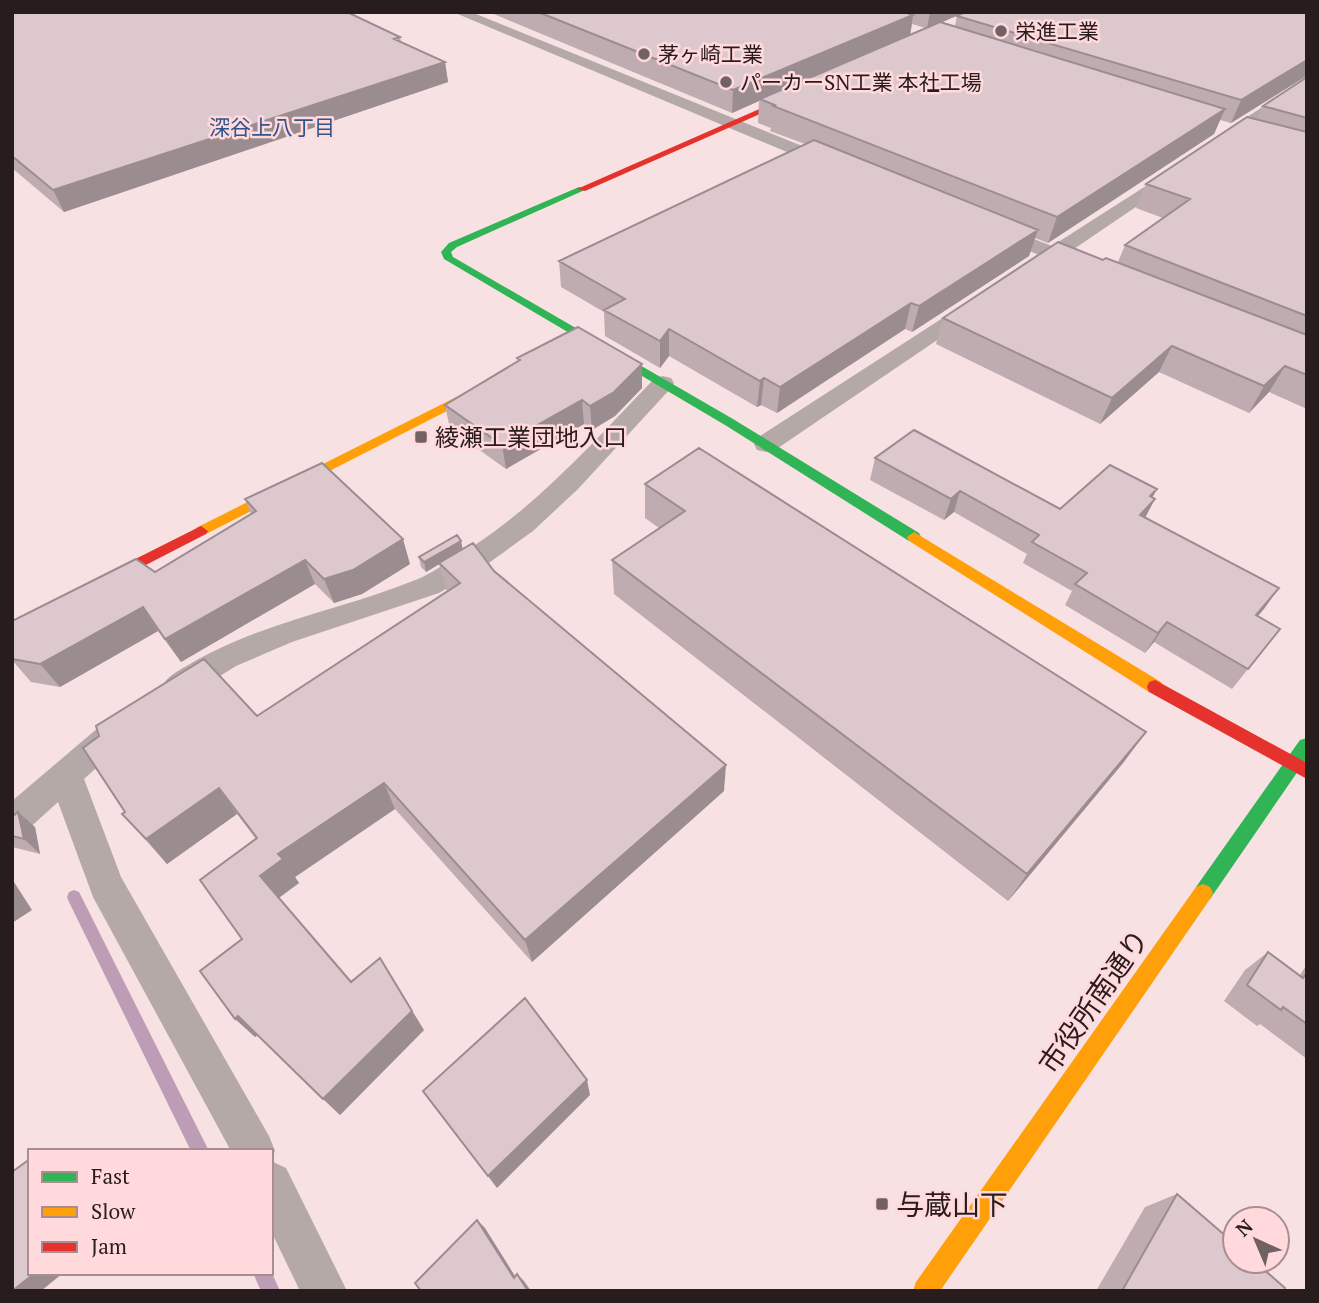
<svg xmlns="http://www.w3.org/2000/svg" width="1319" height="1303" viewBox="0 0 1319 1303" font-family="'PT Serif','Noto Sans JP',serif">
<style>
.lines{fill:none;stroke-linecap:round;stroke-linejoin:round}
.stream{fill:#bd9cb6;fill-rule:evenodd}
.street{fill:#b4a9a7;fill-rule:evenodd}
.fast{fill:#30b455;fill-rule:evenodd}
.slow{fill:#ff9f0a;fill-rule:evenodd}
.jam{fill:#e5322d;fill-rule:evenodd}
.wall{fill:#beacb1;fill-rule:evenodd}
.shaded-wall{fill:#9b8c90}
.building{fill:#ddc8ce;stroke:#9b8c90;stroke-width:2}
.poi-dot{fill:#716162;stroke:#ffd9dc;stroke-width:2.5}
.labels{text-anchor:middle;dominant-baseline:central;stroke-width:5;stroke-linejoin:round;paint-order:stroke}
.far-poi-label{font-size:21px;fill:#291c1d;stroke:#ffd9dc;text-anchor:start}
.far-neighbourhood-label{font-size:21px;fill:#30558c;stroke:#ffd9dc}
.poi-label{font-size:24px;fill:#291c1d;stroke:#ffd9dc;text-anchor:start}
.near-street-label{font-size:28px;fill:#291c1d;stroke:#ffd9dc}
.near-poi-label{font-size:28px;fill:#291c1d;stroke:#ffd9dc;text-anchor:start}
</style>
<rect width="100%" height="100%" fill="#f7e1e3"/>
<g class="lines">
<path class="stream" d="M74 890 79 892 209 1151H191L69 902 67 897 69 892Z
M271 1271 280 1291H261L253 1273H271Z"/>
<path class="street" d="M453 12H471L837 160 840 164 837 168H825Z
M1307 78V89L1227 146H1215L1213 142 1215 138Z
M1174 168 1180 169 1183 173 1180 177 1068 253 1088 261 1091 265 1088 269 1081 271 1055 261 1041 268 1034 266 1031 262 1039 255 990 235 988 231 997 225 1052 246Z
M973 301 980 303 983 307 980 311 775 450 766 452 757 450 754 444 757 438 966 303Z
M663 376 671 378 674 383 671 388 578 489 533 531 486 565 439 593 292 642 236 666 188 696 177 699 166 696 162 687C168 675 178 671 190 664 261 622 342 610 418 579 430 574 443 565 454 558 533 512 592 443 655 378Z
M117 717 128 721 133 730 128 739 84 779 121 877 269 1136 275 1151 271 1161V1151H231L93 897 58 802 24 833 12 837V801L106 721Z
M271 1161 286 1168 347 1291H300L271 1231Z"/>
<path class="fast" d="M579 187 587 189 457 247 451 252 453 257 733 419 919 533 921 537 919 541H909L725 425 444 259 441 252 449 243Z
M1307 738V758L1210 899 1203 902 1196 899 1193 893 1196 887 1300 740Z"/>
<path class="slow" d="M490 380 494 381V387L206 534 201 536 194 531 196 528Z
M914 532 1161 682 1163 687 1161 692H1149L909 541 907 537Z
M1203 884 1210 887 1213 893 1210 899 940 1291H913L916 1282 1196 887Z"/>
<path class="jam" d="M803 90 810 92 585 191 577 189Z
M201 526 208 531 206 534 12 634V621Z
M1155 680 1307 763V779L1149 692 1147 687 1149 682Z"/>
</g>
<path class="wall" d="M12 12 400 37 401 42 445 62 448 82 64 212 12 168Z
M489 12H965L942 22 955 26 957 16 1307 12V76L1231 123 1220 120 1214 134 1048 243 1035 238 1029 256 912 332 905 329 777 413 761 405 757 407 669 356 660 368 605 336 604 312 561 287 559 261 805 144 770 131 771 128 758 123 759 101 732 113ZM912 24 925 28 910 35Z
M1307 77V409L1269 392 1249 413 1159 372 1100 424 936 344 943 318 1103 260 1118 262 1125 245 1163 218 1136 208 1146 184 1257 119 1263 106Z
M517 358 642 364V388L615 416 592 430 584 424 506 469 450 429 445 405 518 362Z
M875 458 1060 509 1157 489 1152 498 1145 518 1279 588 1257 616 1280 629 1232 689 1154 642 1145 653 1065 605 1072 591 1023 563 1027 554 954 512 944 520 870 480Z
M645 484 1146 732 1123 763 1008 901 614 594 612 560 659 528 645 518Z
M245 499 410 564 362 594 334 603 315 584 181 662 158 631 60 687 31 682 12 660V621L155 572 251 514Z
M463 549 494 571 724 791 532 962 395 809 295 877 299 883 279 898 351 982 424 1030 340 1115 258 1035 255 1037 242 939 256 839 237 814 167 864 122 814 257 716 447 592 439 564 426 572 421 567 419 557Z
M12 817 35 827 40 854 12 847Z
M1268 952 1300 975 1307 964V1059L1260 1024 1257 1026 1224 1001 1245 970Z
M1177 1194 1284 1291H1096L1145 1207Z"/>
<path class="shaded-wall" d="M930 12H965L927 29Z
M913 15 910 36 760 99 759 101 732 113 733 90Z
M1307 60V73L1306 76 1231 123 1241 100Z
M445 62 448 82 64 212 53 190Z
M1225 109 1214 134 1048 243 1057 217Z
M1038 230 1029 256 912 332 919 306Z
M911 303 905 329 777 413 780 387Z
M669 329V356L660 368V341Z
M1172 346 1159 372 1100 424 1112 398Z
M642 364V388L615 416 592 430 590 406Z
M1285 366 1269 392 1249 413 1264 386Z
M764 378 761 405 757 407 760 381Z
M582 400 584 424 506 469 502 445Z
M1157 489 1147 507 1155 499 1144 520 1128 536 1150 496Z
M960 491 954 512 944 520 951 499Z
M403 539 410 564 362 594 334 603 324 579Z
M461 541 463 550 426 572 424 562Z
M305 560 315 584 181 662 165 639Z
M1279 588 1264 609 1241 636 1256 615Z
M143 607 158 631 60 687 40 664Z
M1167 622 1154 642 1145 653 1158 633Z
M1146 732 1123 763 1008 901 1027 874Z
M726 765 724 791 532 962 525 940Z
M384 783 395 809 295 877 299 883 277 899 260 876 278 854Z
M219 788 237 814 167 864 146 839Z
M18 812 35 827 40 854 24 839Z
M12 879 32 910 12 923Z
M380 958 424 1030 340 1115 323 1099Z
M238 1016 258 1035 255 1037 235 1019Z
M587 1080 590 1095 497 1188 488 1176Z
M477 1220 485 1228 520 1284 514 1278Z
M35 1273H63L41 1291H13Z
M517 1274 524 1281 531 1291H528Z"/>
<path class="building" d="M12 12H347L400 37 394 39 445 62 53 190 12 156Z
M538 12H904L913 15 733 90Z
M965 12H1307V60L1241 100 957 16Z
M940 22 1225 109 1057 217 773 106 775 105 760 99Z
M1307 77V118L1263 106Z
M1247 117 1307 132V316L1125 245 1190 199 1146 184Z
M814 140 1038 230 919 306 911 303 780 387 764 378 760 381 669 329 660 341 604 310 625 299 559 261Z
M1058 242 1103 260 1106 258 1307 335V375L1285 366 1264 386 1172 346 1112 398 943 318Z
M578 327 642 364 614 392 590 406 582 400 502 445 445 405 520 360 517 358Z
M914 430 1060 509 1110 465 1157 489 1150 496 1155 499 1140 515 1279 588 1256 615 1280 629 1248 669 1167 622 1158 633 1075 584 1087 573 1032 542 1039 535 960 491 951 499 875 458Z
M699 448 1146 732 1027 874 612 560 685 511 645 484Z
M322 463 403 539 353 570 324 579 305 560 165 639 143 607 40 664 12 659V621L136 559 155 572 256 511 245 499Z
M457 535 461 541 424 562 419 557Z
M473 543 494 571 726 765 525 940 384 783 278 854 283 859 260 876 351 982 380 958 412 1011 323 1099 238 1016 235 1019 200 971 242 939 200 880 257 838 219 788 146 839 122 814 125 812 83 748 99 736 96 726 204 659 257 716 460 583 439 563Z
M18 812 24 839 12 836V817Z
M1268 952 1303 978 1306 974H1307V1024L1283 1007 1281 1010 1247 985Z
M525 998 587 1080 488 1176 423 1091Z
M30 1159V1273H35L12 1291V1172Z
M1177 1194 1235 1244V1261H1254L1285 1288 1284 1291H1122Z
M477 1220 514 1278 517 1274 528 1291H421L415 1283Z"/>
<g class="poi-dot">
<circle cx="1001" cy="31" r="7"/>
<circle cx="644" cy="54" r="7"/>
<circle cx="726" cy="82" r="7"/>
<rect x="414" y="430" width="14" height="14" rx="3.5"/>
<rect x="875" y="1197" width="14" height="14" rx="3.5"/>
</g>
<g class="labels">
<g class="far-poi-label">
<text x="1015" y="31">栄進工業</text>
<text x="658" y="54">茅ヶ崎工業</text>
<text x="740" y="82">パーカーSN工業 本社工場</text>
</g>
<g class="far-neighbourhood-label">
<text x="272" y="127">深谷上八丁目</text>
</g>
<g class="poi-label">
<text x="435" y="437">綾瀬工業団地入口</text>
</g>
<g class="near-street-label">
<text transform="translate(1093 1001) rotate(-55)">市役所南通り</text>
</g>
<g class="near-poi-label">
<text x="896" y="1204">与蔵山下</text>
</g>
</g>
<rect width="1319" height="1303" fill="none" stroke="#291c1d" stroke-width="28"/>
<rect x="28" y="1149" width="245" height="126" fill="#ffd9dc" stroke="#a98d90" stroke-width="2"/>
<rect x="42" y="1172" width="35" height="10" fill="#30b455" stroke="#a98d90" stroke-width="2"/>
<text x="91" y="1184" font-size="21" fill="#291c1d">Fast</text>
<rect x="42" y="1207" width="35" height="10" fill="#ff9f0a" stroke="#a98d90" stroke-width="2"/>
<text x="91" y="1219" font-size="21" fill="#291c1d">Slow</text>
<rect x="42" y="1242" width="35" height="10" fill="#e5322d" stroke="#a98d90" stroke-width="2"/>
<text x="91" y="1254" font-size="21" fill="#291c1d">Jam</text>
<g transform="translate(1256 1240) rotate(316)"><circle r="33" fill="#ffd9dc" stroke="#a98d90" stroke-width="2"/>
<path d="M0-5L12 26L0 18L-12 26Z" fill="#716162"/>
<text y="-10" font-size="19" font-weight="bold" text-anchor="middle" fill="#291c1d">N</text>
</g>
</svg>
